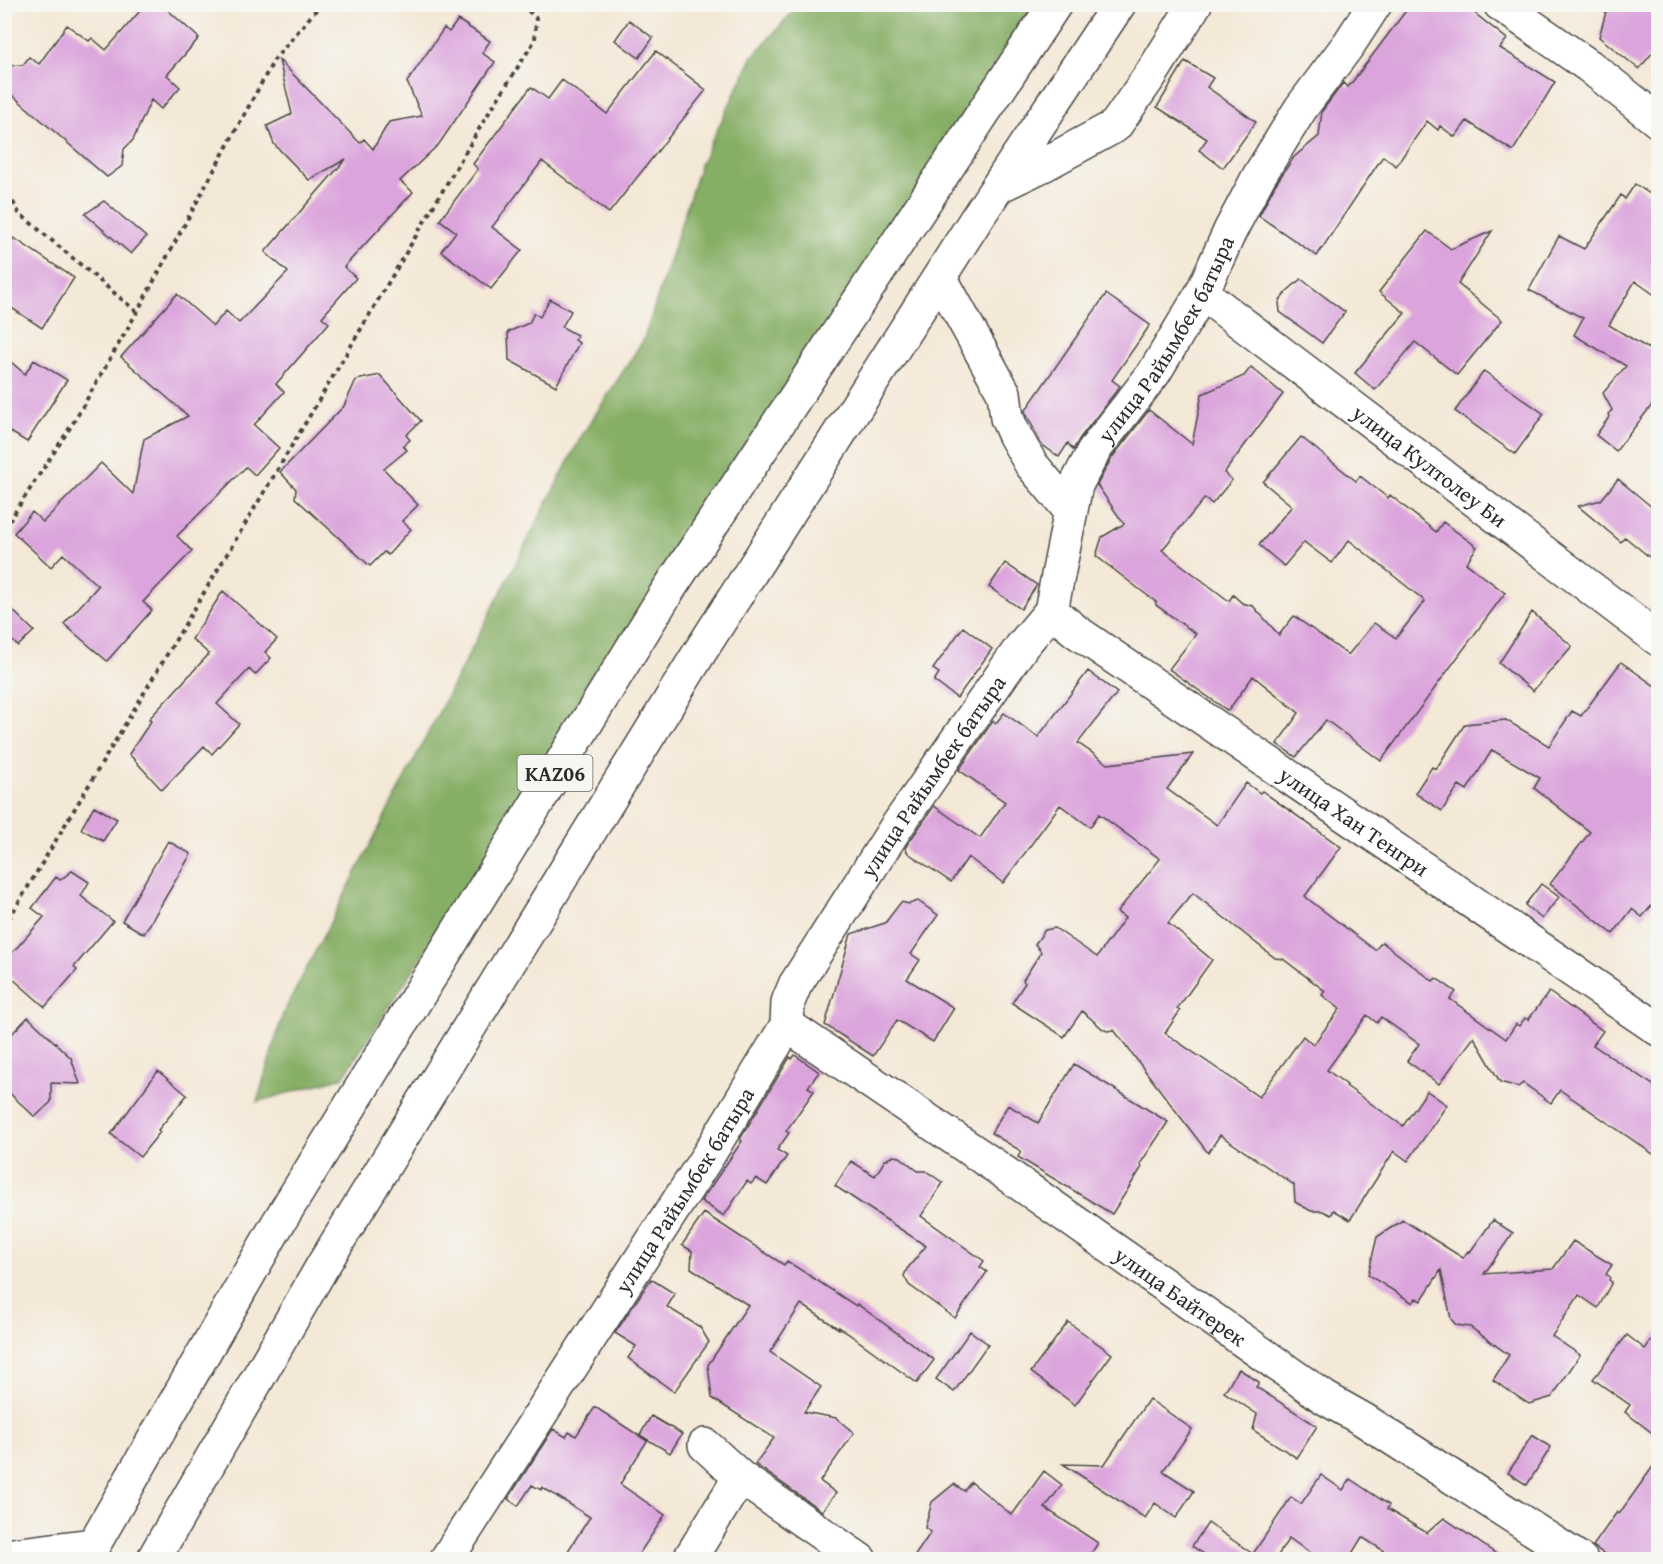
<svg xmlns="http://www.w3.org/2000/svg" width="1663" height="1564" viewBox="0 0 1663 1564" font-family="'Gentium Book Plus',serif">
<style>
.forest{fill:#86ae65;stroke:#586c48;stroke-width:1.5}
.building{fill:#dba4dc;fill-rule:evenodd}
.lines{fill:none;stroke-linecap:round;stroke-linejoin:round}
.minor-casing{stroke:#494745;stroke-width:36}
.highway-casing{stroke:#494745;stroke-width:36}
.path{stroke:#494745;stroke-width:4;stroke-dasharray:4.5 4.5;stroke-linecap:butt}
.minor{stroke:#fff;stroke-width:33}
.highway{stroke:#fff;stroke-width:33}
.labels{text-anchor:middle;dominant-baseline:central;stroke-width:5;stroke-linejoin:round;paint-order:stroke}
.shield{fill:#f6f6f2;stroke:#686867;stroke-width:1.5}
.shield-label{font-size:21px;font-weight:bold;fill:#2b2b2b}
.street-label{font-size:22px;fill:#2b2b2b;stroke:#f6f6f2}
</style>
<rect width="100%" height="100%" fill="#f6f6f2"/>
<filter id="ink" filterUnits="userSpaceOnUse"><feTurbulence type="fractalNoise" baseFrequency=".0167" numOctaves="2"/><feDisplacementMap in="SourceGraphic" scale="12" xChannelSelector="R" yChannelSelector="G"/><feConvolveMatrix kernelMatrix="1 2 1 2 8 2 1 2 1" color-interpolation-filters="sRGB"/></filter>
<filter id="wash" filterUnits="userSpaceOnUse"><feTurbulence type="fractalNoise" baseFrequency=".008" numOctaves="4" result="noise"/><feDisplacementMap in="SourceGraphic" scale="24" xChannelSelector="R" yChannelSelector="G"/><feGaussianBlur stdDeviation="1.35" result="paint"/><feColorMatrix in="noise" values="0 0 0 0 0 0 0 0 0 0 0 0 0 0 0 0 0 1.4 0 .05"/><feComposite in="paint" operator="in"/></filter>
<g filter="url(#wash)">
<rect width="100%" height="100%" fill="#f4e8d6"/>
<path class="forest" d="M799 5H1047L343 1077 257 1102 283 1014 581 437 644 339 700 165 753 56Z"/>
<g id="blocks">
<path class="building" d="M146 4H161L199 38 167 75 180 87 161 109 151 100 133 140 124 149 122 166 107 177 4 88V66L23 65 29 57 39 64 67 25 89 41 92 38 106 50Z
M1411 4H1463L1507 39 1500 48 1555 82 1513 151 1467 121 1455 137 1440 126 1438 130 1427 121 1396 166 1383 156 1317 256 1259 216 1275 185 1294 157 1319 136 1322 111 1343 83 1348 87 1353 81Z
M1619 4H1659V45L1639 69 1599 37 1606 12 1616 8Z
M458 20 490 41 482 53 495 62 439 144 400 181 413 192 344 267 356 278 322 317 329 323 276 384 284 392 254 425 279 448 255 475 246 467 177 536 192 551 143 602 152 610 107 661 64 624 98 586 63 554 51 567 14 533 32 512 43 522 101 463 133 494 144 439 188 416 121 357 177 294 213 326 226 311 239 323 288 272 265 252 346 159 309 180 274 144 267 126 292 114 279 60 360 143 364 139 373 149 389 122 422 116 407 82 444 28 449 32Z
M629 20 653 38 639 58 615 40Z
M656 51 706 90 609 213 542 161 492 227 522 250 491 289 441 251 456 232 440 220 478 169 473 164 531 87 548 99 562 80 607 114Z
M1185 61 1213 78 1207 87 1256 122 1223 168 1199 150 1207 139 1157 107Z
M1635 184 1659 200V298L1635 281 1609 325 1659 355V396L1616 451 1596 435 1610 416 1608 414 1612 410 1603 393 1626 366 1574 335 1583 318 1529 290 1559 236 1584 249 1621 195 1625 199Z
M104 201 146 237 131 254 85 214Z
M1427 231 1451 249 1492 231 1458 284 1502 320 1457 375 1415 342 1375 390 1355 373 1405 313 1379 292Z
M14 238 74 278 42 328 4 303V253Z
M1301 279 1345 312 1322 343 1280 312 1279 302 1286 292Z
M1106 294 1150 325 1112 380 1120 386 1080 438 1073 450 1068 443 1059 457 1041 444 1025 411Z
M550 299 571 311 562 327 577 335 575 340 579 343 556 386 509 360 508 332 529 323 534 313 540 317Z
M4 356 25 374 34 360 67 380 27 442 4 428Z
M1251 367 1283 394 1224 473 1232 480 1212 504 1205 498 1162 550 1229 601 1233 595 1242 603 1253 606 1279 635 1294 616 1348 655 1374 623 1396 638 1425 601 1349 540 1332 563 1304 542 1284 566 1259 545 1292 506 1263 482 1301 437 1356 481 1360 476 1388 498 1390 495 1436 532 1443 522 1477 547 1466 563 1505 593 1381 761 1326 720 1296 757 1277 744 1299 713 1253 676 1228 711 1169 669 1196 634 1156 605V602L1096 556 1102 537 1124 524 1097 485 1111 459 1149 410 1192 444 1202 394 1244 376Z
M1484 371 1544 414 1515 454 1455 411Z
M380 375 421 421 406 435 410 440 403 446 407 450 384 469 418 505 402 521 411 529 388 555 384 552 370 566 295 498 296 489 280 472 344 406 356 380Z
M1618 479 1659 513V565L1625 537 1621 542 1578 506 1601 500Z
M1005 563 1037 585 1021 609 989 587Z
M223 591 277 639 265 652 271 658 255 675 249 669 217 704 239 724 212 754 204 746 162 790 129 754 151 721 149 719 209 654 192 639Z
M4 602 34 631 18 646 4 633Z
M1532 612 1572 646 1533 691 1499 663Z
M963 627 992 649 957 698 934 681 939 673 933 669Z
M1621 662 1659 689V897L1642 917 1632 909 1613 934 1550 884 1590 832 1534 788 1540 778 1492 750 1467 790 1459 785 1442 811 1415 793 1432 767 1436 769 1465 724 1506 720 1549 746 1572 711 1581 716Z
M1088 671 1117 693 1078 743 1108 764 1193 754 1167 789 1217 825 1246 783 1260 793 1262 791 1341 847 1305 896 1308 899 1375 950 1382 942 1433 981 1436 978 1456 992 1450 999 1506 1039 1516 1024 1519 1026 1525 1018 1528 1020 1549 992 1603 1031 1593 1045 1659 1089V1158L1560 1090 1551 1103 1523 1083 1518 1087 1500 1082 1474 1037 1439 1084 1407 1061 1419 1044 1381 1017 1377 1023 1367 1015 1327 1070 1347 1085 1346 1086 1403 1126 1427 1091 1447 1105 1408 1161 1394 1151 1350 1220 1334 1210 1331 1215 1323 1211H1311L1295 1202 1294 1185 1220 1135 1208 1153 1114 1030 1107 1031 1103 1029 1082 1011 1064 1037 1012 1003 1025 983 1023 980 1041 952 1035 944 1045 930 1055 928 1097 957 1125 918 1117 912 1160 859 1099 814 1090 827 1060 805 1003 883 968 857 951 882 908 853 905 848 934 806 980 838 1005 802 959 770 993 721 996 723 1004 713 1038 737ZM1193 893 1275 958 1283 959 1325 991 1322 995 1340 1009 1313 1045 1303 1036 1259 1097 1165 1033 1180 1011 1177 1009 1212 960 1168 923Z
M94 806 117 819 103 841 81 829Z
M168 841 191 854 144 934 122 921Z
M72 871 89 882 81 896 113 921 74 967 77 970 45 1007 4 971V962L44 917 32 908 56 877 60 880Z
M1541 884 1559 897 1542 919 1525 905Z
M918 901 938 915 911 954 920 960 907 979 954 1008 933 1042 897 1020 873 1056 825 1025 851 934 885 923 901 902 909 904Z
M28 1017 71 1058 80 1084 51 1083V1102L35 1117 4 1088V1042Z
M795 1055 819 1072 808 1087 814 1091 786 1131 789 1133 777 1150 787 1156 767 1185 756 1178 751 1184 747 1181 724 1216 701 1201 742 1141 740 1139 790 1057 792 1059Z
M1074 1064 1168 1122 1140 1164 1142 1167 1112 1214 1018 1157 1021 1151 991 1133 1008 1105 1038 1123Z
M158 1071 187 1095 158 1130 160 1132 140 1157 111 1134Z
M893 1156 900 1157 918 1171H926L943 1183 921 1216 984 1261 980 1267 987 1272 955 1318 909 1285 904 1276 907 1269 926 1246 835 1186 851 1161 875 1176 885 1160Z
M704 1213 784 1265 787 1261 856 1306 857 1304 934 1360 917 1383 839 1327V1329L801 1304 770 1352 821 1387 804 1412 836 1418 854 1433 820 1481 836 1493 822 1511 755 1464 774 1438 712 1398 708 1365 748 1305 691 1268 692 1251 682 1245Z
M1403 1220 1463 1258 1468 1251 1470 1252 1493 1220 1513 1233 1484 1274 1553 1269 1573 1241 1612 1265 1606 1274 1610 1277 1609 1280 1612 1282 1598 1308 1579 1295 1552 1336 1580 1355 1552 1397 1529 1404 1493 1380 1509 1355 1470 1327 1456 1325 1451 1319 1441 1270 1421 1301 1416 1298 1413 1303 1368 1275 1377 1237Z
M651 1279 675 1294 667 1307 700 1327 709 1342 674 1392 628 1358 636 1346 615 1333Z
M1068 1322 1112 1354 1075 1405 1031 1372Z
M1659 1330V1438L1625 1412 1630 1405 1593 1379 1627 1335 1645 1349Z
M970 1331 988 1344 954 1392 936 1379Z
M1239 1369 1259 1382 1256 1387 1317 1426 1297 1458 1253 1430 1257 1414 1224 1392Z
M1149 1399 1192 1429 1163 1471 1194 1491 1176 1518 1155 1503 1145 1518 1063 1464 1104 1465Z
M595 1407 647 1441 620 1484 665 1515 635 1560H562L590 1517 542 1487 541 1490 532 1485 518 1506 508 1499 553 1429 566 1437 569 1432 576 1436Z
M651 1416 682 1434 670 1453 640 1435Z
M1532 1435 1551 1447 1527 1485 1508 1473Z
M1659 1458V1546L1649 1560H1613L1593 1546 1617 1512 1619 1514Z
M1044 1471 1062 1485 1045 1508 1098 1543 1087 1560H912L931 1532 925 1528 932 1502 954 1484 964 1491 971 1482 1012 1515Z
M1321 1475 1343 1490 1350 1479 1389 1505 1387 1509 1427 1533 1444 1518 1505 1560H1398L1362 1537 1348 1560H1320L1289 1538 1275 1560H1213L1192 1546 1208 1523 1253 1554 1291 1497 1301 1504Z"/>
</g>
</g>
<g filter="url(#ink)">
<use href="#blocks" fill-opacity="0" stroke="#494745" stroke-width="1.5"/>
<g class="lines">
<g class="minor-casing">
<g id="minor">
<path d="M1500 4 1589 66 1658 121"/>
<path d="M999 186 1045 164 1115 126 1152 73 1195 4"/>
<path d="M940 277 1004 393 1007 418 1014 434 1031 464 1070 510"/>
<path id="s1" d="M1202 293 1658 639"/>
<path id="s2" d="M1051 611 1077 632 1658 1029"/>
<path id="s3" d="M787 1025 995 1166 1325 1398 1364 1420 1581 1560"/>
<path d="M705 1445 740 1477 860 1560"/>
<path d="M4 1556 92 1545"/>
<path id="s4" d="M446 1560 709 1154 787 1025 788 1002 795 985 895 829 1022 646 1051 611 1076 485 1095 449 1154 373 1202 293 1230 231 1259 176 1301 108 1349 44 1375 4"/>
<path d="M689 1560 740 1477"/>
</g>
</g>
<g class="highway-casing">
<path id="highway" d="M85 1560 277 1225 665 595 1055 4
M153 1560 322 1267 698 655 975 221 1119 4"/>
</g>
<path class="path" d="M4 186 19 213 137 312
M4 529 75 420 137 312 274 60 321 4
M4 927 309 417 485 119 535 40 536 18 521 4"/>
<use href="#minor" class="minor"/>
<use href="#highway" class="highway"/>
</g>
</g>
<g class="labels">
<rect class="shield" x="517.5" y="755" width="75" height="36" rx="4.5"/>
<g class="shield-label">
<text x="555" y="773">KАZ06</text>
</g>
<g class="street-label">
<text stroke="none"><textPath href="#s4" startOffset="1430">улица Райымбек батыра</textPath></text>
<text stroke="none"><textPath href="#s1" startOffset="286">улица Култолеу Би</textPath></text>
<text stroke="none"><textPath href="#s4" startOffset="926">улица Райымбек батыра</textPath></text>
<text stroke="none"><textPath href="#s2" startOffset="369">улица Хан Тенгри</textPath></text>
<text stroke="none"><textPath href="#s4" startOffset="440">улица Райымбек батыра</textPath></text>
<text stroke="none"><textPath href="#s3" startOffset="478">улица Байтерек</textPath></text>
</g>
</g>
<rect width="1663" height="1564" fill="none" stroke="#f6f6f2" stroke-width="24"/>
</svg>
